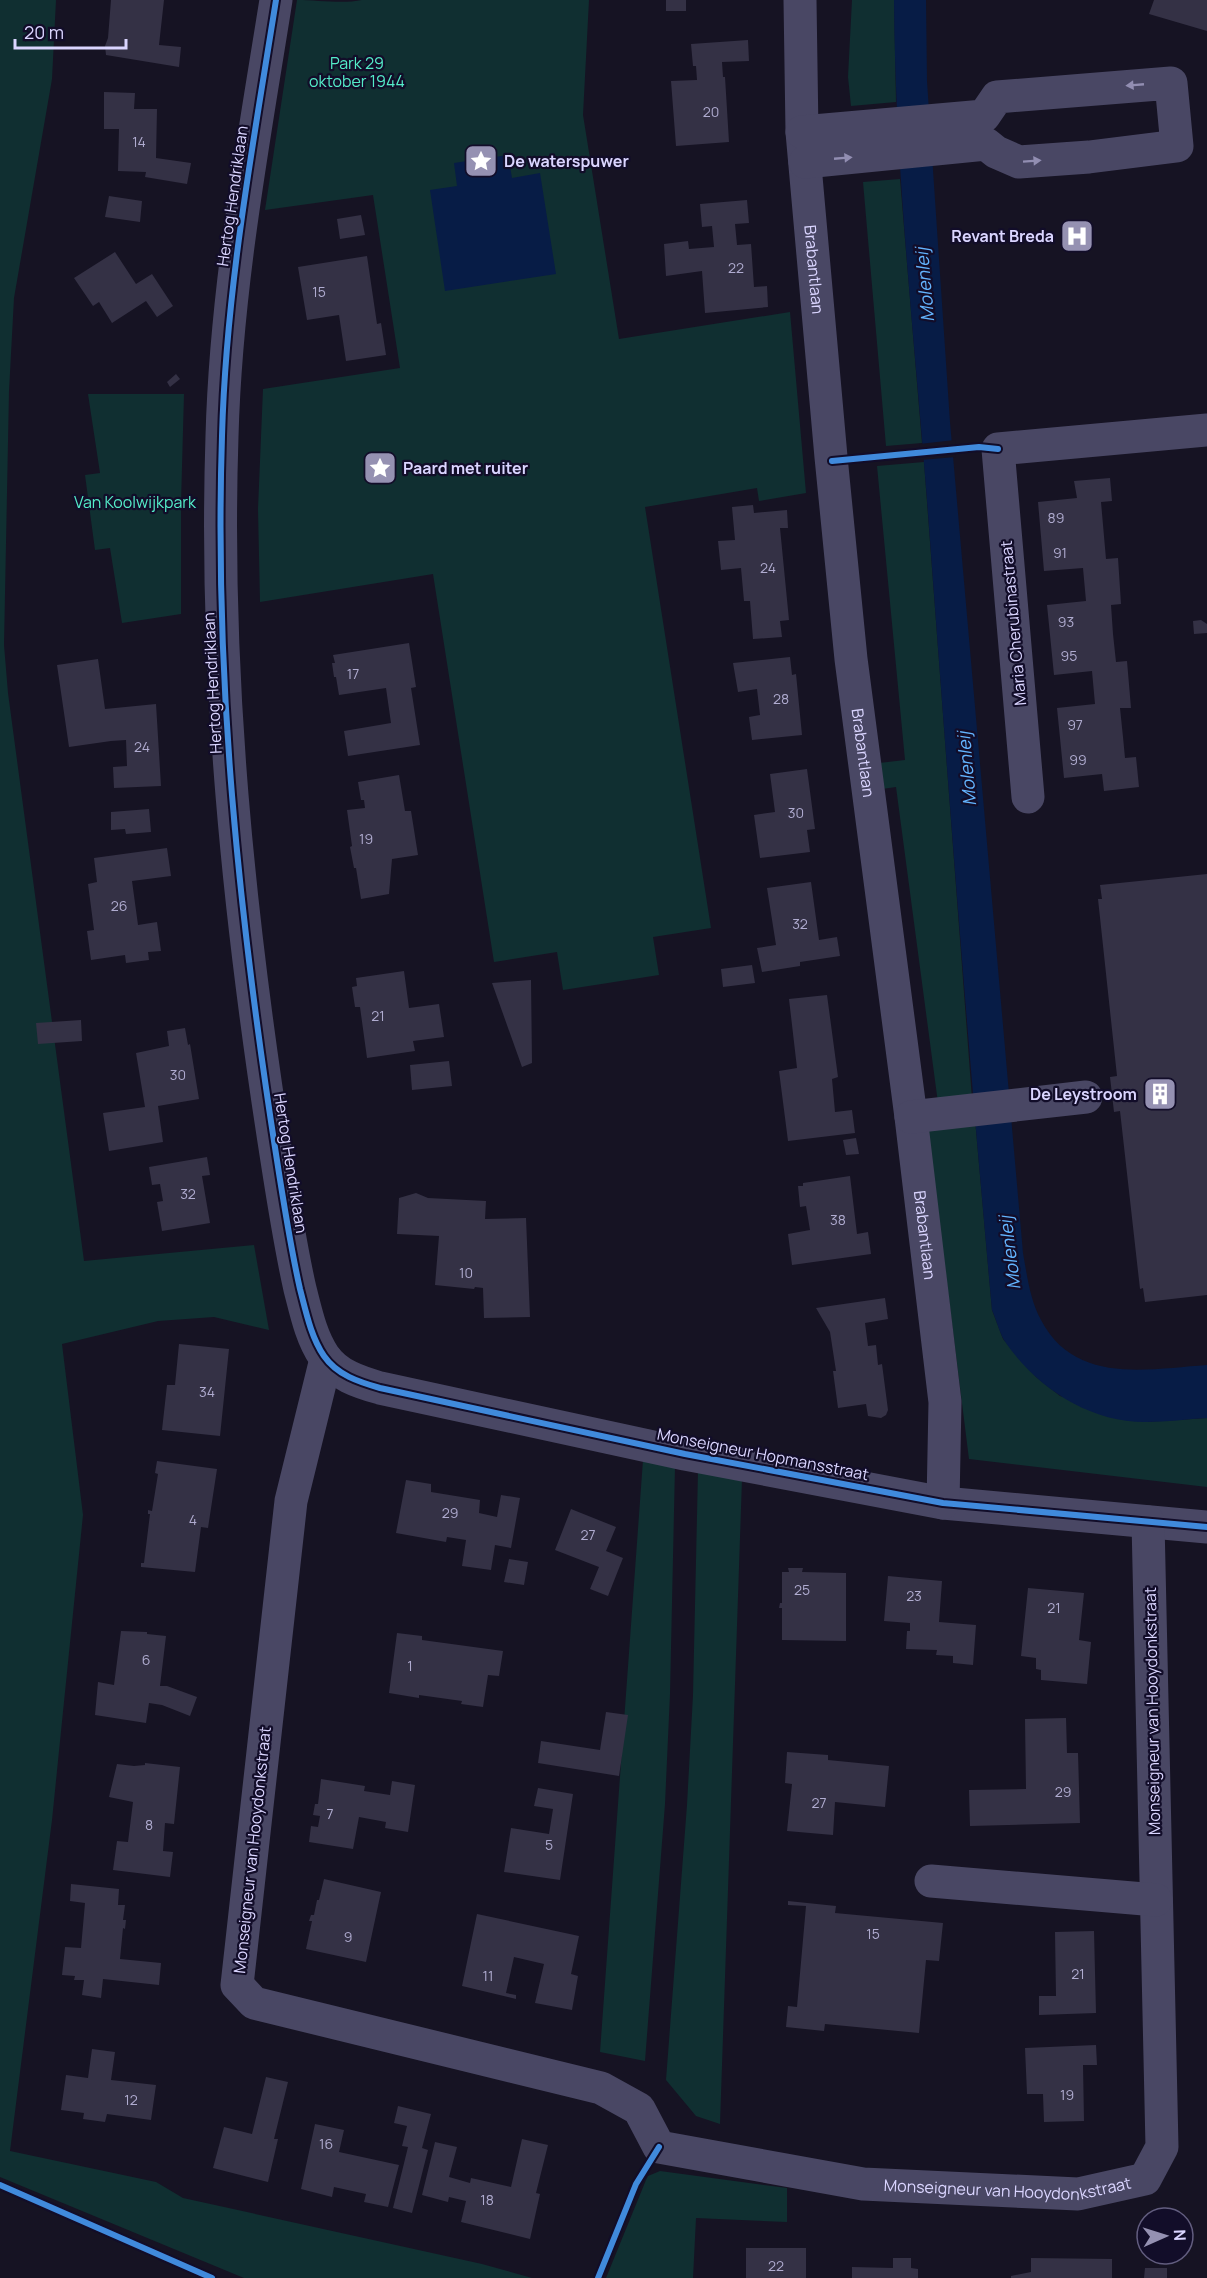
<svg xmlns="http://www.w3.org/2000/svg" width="1207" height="2278" viewBox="0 0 1207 2278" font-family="Manrope,sans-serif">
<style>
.green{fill:#102f31}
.water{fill:#071c46}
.pier{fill:#161323}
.building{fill:#343145}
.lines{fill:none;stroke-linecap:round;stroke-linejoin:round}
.minor{stroke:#494764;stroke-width:33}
.cycleway-casing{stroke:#120d29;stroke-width:10}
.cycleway{stroke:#408adc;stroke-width:6}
.oneway{fill:#928eb2}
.labels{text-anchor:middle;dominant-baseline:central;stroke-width:4.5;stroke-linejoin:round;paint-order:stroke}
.number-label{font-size:14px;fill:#b0acd0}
.park-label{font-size:16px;fill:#54ecc8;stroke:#120d29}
.poi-label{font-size:16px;font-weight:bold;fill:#dad5ff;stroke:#120d29;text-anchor:start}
.street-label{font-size:16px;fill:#dad5ff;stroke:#120d29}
.water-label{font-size:18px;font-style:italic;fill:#63b4ff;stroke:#120d29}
</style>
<rect width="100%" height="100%" fill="#161323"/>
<path class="green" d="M0 0H56L52 79 14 298 9 391 4 645 8 693 84 1261 254 1245 269 1330 214 1317 158 1321 62 1344 83 1515 52 1820 10 2151 156 2182 183 2198 482 2264 532 2278H244L0 2177Z
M297 0C317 0 343 4 362 0H589L583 115 619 339 790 312 806 493 759 501 757 488 645 507 711 928 653 937 659 975 563 990 557 952 494 962 433 574 260 602 258 509 263 389 400 368 373 195 265 210Z
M852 0H894L896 102 851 106 848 77Z
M900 179 922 443 886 446 863 182Z
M88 394H184L181 503V614L122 623 110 548 95 550 85 475 100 473Z
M924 462 972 1099 938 1103 896 787 882 789 879 763 905 760 877 466Z
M975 1119 992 1310 1003 1339 1036 1377 1060 1396 1145 1422 1207 1418V1487L969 1459 927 1124Z
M643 1460 675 1466 670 1694 665 1804 645 2061 600 2052Z
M698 1471 742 1479 720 2124 696 2116 666 2080 687 1805 693 1695Z
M660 2171 787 2188V2222L696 2218 693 2278H606L646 2180 648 2176Z"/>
<path class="water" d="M894 0H926L927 81 950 422 1023 1253C1027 1275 1030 1300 1041 1320 1075 1385 1147 1369 1207 1365V1418C1187 1419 1167 1422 1147 1422 1090 1423 1035 1387 1004 1340 999 1331 996 1319 992 1310 967 1040 947 770 927 500 914 334 895 167 894 0Z
M508 155 512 178 540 173 556 274 445 291 430 190 457 186 454 163Z"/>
<path class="pier" d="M955 440 956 457 921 460 919 444Z"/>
<path class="building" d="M111 0H164L159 45 181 47 179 67 106 55 105 46 108 38Z
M666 0H686V11H666Z
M1154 0H1207V31L1149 14Z
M748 40 749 61 722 62 723 77H725L729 142 676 146 671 81 697 80 696 66H693L691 44Z
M104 92 135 93 134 109H157L156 158 191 163 187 184 145 177 146 172 118 171 119 129H104Z
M109 196 142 201 140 222 105 217Z
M747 200 749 223 735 224 737 245 751 244 754 287 767 286 768 307 705 313 702 271 666 276 664 244 688 241 689 249 714 247 712 226 702 227 700 204Z
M361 215 365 235 340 239 337 219Z
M115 252 136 284 152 274 173 306 157 317 146 301 112 323 99 302 93 306 74 278Z
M367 256 377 324 381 323 386 355 346 361 339 315 307 320 298 267Z
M176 374 180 379 170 387 167 382Z
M1110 478 1112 501 1101 502 1106 559 1118 558 1121 604 1111 605 1113 634 1116 662 1127 661 1131 708H1120L1123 737 1125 758 1136 757 1139 787 1104 791 1102 774 1064 778 1057 708 1095 704 1092 671 1054 675 1047 605 1086 601 1083 568 1044 571 1038 502 1077 498 1074 481Z
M753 505 754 513 787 510 788 528H780L789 620 780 621 782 637 753 639 750 601H744L741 568 721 570 718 541 735 540 732 507Z
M1201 620 1207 624V633L1194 634 1193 621Z
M409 643 416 687 411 688 420 745 348 756 344 731 391 723 386 688 339 695 336 677H334L332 663H335L333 655Z
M790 657 792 675 796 674 802 735 752 740 749 717 760 715 757 689 738 692 733 663Z
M98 659 105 709 156 704 161 786 114 788 113 767 127 766 126 740 111 741 69 747 57 665Z
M807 769 815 829 807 830 810 852 760 858 754 815 775 812 770 774Z
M399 775 405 811H411L418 855 392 859 389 894 361 899 356 868H354L350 847 352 846 347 810 365 808 364 800H361L358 782Z
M149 809 151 832 126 834 125 829 111 830V812Z
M167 848 171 876 132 881 138 925 157 922 161 951 148 952 149 960 126 963 125 955 91 960 87 931 94 930 88 884 97 882 94 858Z
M1207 874V1295L1145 1302 1143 1288 1140 1289 1120 1111 1114 1112 1110 1077 1117 1076 1098 899H1102L1100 885Z
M811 882 819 940 837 937 840 956 800 962V966L762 972 757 948 776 945 767 888Z
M752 965 755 983 723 987 721 969Z
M404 971 409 1008 439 1004 444 1037 413 1041 415 1051 367 1058 360 1007H355L352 987 357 986 356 978Z
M531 980 532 1063 522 1067 492 983Z
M827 995 838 1077 832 1079 835 1112 852 1110 855 1133 788 1141 779 1071 797 1068 789 999Z
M81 1020 82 1041 38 1044 36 1023Z
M185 1028 188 1045 190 1044 199 1099 158 1106 163 1142 109 1151 103 1113 145 1107 136 1053 169 1046 167 1031Z
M449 1061 452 1086 412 1090 410 1065Z
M856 1138 859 1154 846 1155 843 1140Z
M207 1157 210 1175 202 1176 210 1223 162 1231 157 1202 163 1201 160 1184 152 1185 149 1167Z
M850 1176 857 1234 868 1232 871 1254 792 1265 788 1234 810 1230 806 1206 800 1207 798 1186H803V1183Z
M416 1193 428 1198 486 1201 485 1219 526 1218 530 1317 484 1318 483 1288 475 1287 474 1289 435 1285 439 1236 397 1234 399 1198Z
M885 1298 888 1319 865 1323 868 1346 876 1345 878 1365 882 1364 888 1410 886 1415 881 1418 868 1416 866 1404 838 1408 833 1371H836L830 1332 816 1308Z
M179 1344 229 1349 220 1436 162 1430 167 1385H175Z
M157 1461 217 1469 208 1528 201 1527 195 1572 141 1567V1563H144L150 1514H148V1510L152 1511 158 1474 155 1473Z
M406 1480 431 1484V1492L480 1500 479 1513 497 1517 501 1495 520 1498 511 1548 495 1545 491 1570 462 1566 466 1540 447 1537 446 1542 396 1533Z
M571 1509 616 1527 606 1551 623 1558 608 1596 590 1589 599 1567 555 1550Z
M509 1559 528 1562 524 1585 504 1582Z
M788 1568H803L802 1572 846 1573V1641L782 1640V1608H779L780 1603H782V1572H789Z
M888 1576 942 1581 939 1622 976 1625 973 1665 953 1663V1656L936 1655 937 1650 906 1649 907 1631H910V1623L884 1621Z
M1028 1588 1084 1593 1079 1640 1091 1642 1087 1684 1041 1680V1670L1036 1669V1658L1021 1656Z
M121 1631 147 1632V1634L166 1636 160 1686H167L197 1697 190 1716 162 1705 149 1703 146 1723 95 1715 98 1682 114 1685Z
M397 1633 422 1636V1640L503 1651 499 1676 488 1675 483 1707 461 1704 462 1701 419 1695V1698L389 1693Z
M606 1712 628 1715 619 1776 538 1763 541 1741 600 1750Z
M1066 1718 1067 1753H1078L1080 1823 970 1826 969 1790 1026 1789 1025 1719Z
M787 1752 828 1755V1760L889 1766 885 1807 835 1802 833 1835 787 1831 792 1784 785 1783Z
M145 1763 180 1767 174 1824 165 1823 163 1851 173 1852 170 1877 113 1870 117 1841 128 1842 133 1802 109 1797 117 1764 134 1766 145 1765Z
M321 1779 365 1786 364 1791 390 1795 392 1781 415 1785 408 1832 385 1828 386 1822 359 1817 353 1849 309 1842 311 1826 318 1827 320 1816 313 1815 315 1804H318Z
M538 1788 573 1794 560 1880 504 1872 511 1828 549 1834 553 1809 534 1806Z
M324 1879 381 1892 366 1962 306 1949 312 1921H309L311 1915H314L317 1900H319Z
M71 1884 119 1889 118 1905H125L123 1920H126L125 1929 123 1928 120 1959 161 1963 159 1985 103 1979 101 1998 82 1995 84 1980H74L75 1976 62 1975 65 1947 81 1948 85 1903 70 1901Z
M788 1901 836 1906 835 1913 943 1923 939 1961 926 1960 919 2033 825 2024 824 2031 786 2027 788 2006 797 2007 806 1906 788 1905Z
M477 1914 579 1936 571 1974 578 1976 572 2010 535 2003 544 1964 514 1957 506 1993 516 1995V1999L462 1986Z
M1094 1931 1096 2013 1039 2015V1996H1056L1055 1932Z
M1096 2045 1097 2065H1083L1084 2121 1044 2122 1043 2094H1027L1025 2048Z
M92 2049 115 2052 111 2080 156 2085 151 2120 107 2114 105 2122 83 2119 84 2113 61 2110 66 2075 88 2078Z
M266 2077 288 2082 274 2139H278L268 2182 213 2168 224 2127 252 2134Z
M398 2106 431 2114 422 2148 428 2150 412 2213 393 2208 408 2147 402 2146 407 2126 394 2123Z
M315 2124 344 2130 339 2152 399 2165 388 2207 364 2202 366 2194 334 2187 332 2197 301 2189Z
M522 2139 548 2145 536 2193 540 2194 530 2239 461 2222 466 2201 449 2197 448 2202 422 2195 435 2142 457 2147 449 2177 470 2183 471 2178 511 2187Z
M746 2248H806V2278H746Z
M893 2258H911V2268L918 2269V2278H852V2267L893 2268Z
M1031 2258 1112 2259V2278H1011V2276L1031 2272Z
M1145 2268H1167V2278H1144Z"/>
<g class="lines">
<g class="minor">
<path d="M276 0C253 145 226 289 222 436 214 677 239 917 276 1154 283 1199 290 1245 300 1289 306 1312 311 1337 324 1356 337 1375 359 1382 380 1388L685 1454 943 1503 1207 1527"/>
<path id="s1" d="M800 0 802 132 831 457 851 659 911 1117 945 1402 943 1503"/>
<path d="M802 132 984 116 997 97 1171 83 1177 146 1089 157 1019 162 996 152 986 144 805 162"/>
<path d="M1028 797 998 449 1207 430"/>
<path d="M911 1117 1086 1097"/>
<path id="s2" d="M326 1359 291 1501 237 1985 254 2003 601 2088 639 2109 659 2147 863 2184 1078 2194 1145 2179 1162 2147 1148 1522"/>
<path d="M931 1881 1156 1900"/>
</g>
<g class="cycleway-casing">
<path id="cycleway" d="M276 0C253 145 226 289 222 436 214 677 239 917 276 1154 283 1199 290 1245 300 1289 306 1312 311 1337 324 1356 337 1375 359 1382 380 1388L685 1454 943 1503 1207 1527
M832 461 979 447 998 449
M0 2185 212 2278
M598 2278 636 2184 659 2147"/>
</g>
<use href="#cycleway" class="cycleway"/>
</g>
<defs><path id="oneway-solid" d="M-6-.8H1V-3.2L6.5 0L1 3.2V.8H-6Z" transform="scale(1.5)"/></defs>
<g class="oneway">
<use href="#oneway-solid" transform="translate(1135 85) rotate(175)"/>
<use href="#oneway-solid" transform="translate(843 158) rotate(-5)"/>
<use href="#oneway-solid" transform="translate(1032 161) rotate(-4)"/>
</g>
<defs>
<g id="sight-square" transform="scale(1.725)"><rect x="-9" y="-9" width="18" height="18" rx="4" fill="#9591b2" stroke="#120d29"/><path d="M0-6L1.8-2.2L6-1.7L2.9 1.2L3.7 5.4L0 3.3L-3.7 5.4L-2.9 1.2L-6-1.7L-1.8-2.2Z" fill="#fff"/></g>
<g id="hospital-square" transform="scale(1.725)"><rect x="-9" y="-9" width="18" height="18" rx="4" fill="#9591b2" stroke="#120d29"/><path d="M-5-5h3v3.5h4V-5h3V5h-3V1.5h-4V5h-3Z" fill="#fff"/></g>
<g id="building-square" transform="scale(1.725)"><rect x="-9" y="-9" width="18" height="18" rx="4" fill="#9591b2" stroke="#120d29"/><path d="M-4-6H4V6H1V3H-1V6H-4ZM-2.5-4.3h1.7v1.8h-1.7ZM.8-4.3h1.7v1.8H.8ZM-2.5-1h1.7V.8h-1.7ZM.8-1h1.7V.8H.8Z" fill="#fff"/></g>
</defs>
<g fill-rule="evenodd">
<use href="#sight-square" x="481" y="161"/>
<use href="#hospital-square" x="1077" y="236"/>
<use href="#sight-square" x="380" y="468"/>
<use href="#building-square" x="1160" y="1094"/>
</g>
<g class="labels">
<g class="number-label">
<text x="711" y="111">20</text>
<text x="139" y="141">14</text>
<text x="736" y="267">22</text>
<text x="319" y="291">15</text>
<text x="1056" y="517">89</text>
<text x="1060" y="552">91</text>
<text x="768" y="567">24</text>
<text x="1066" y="621">93</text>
<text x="1069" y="655">95</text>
<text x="353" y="673">17</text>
<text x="781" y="698">28</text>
<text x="1075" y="724">97</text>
<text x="142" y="746">24</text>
<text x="1078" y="759">99</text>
<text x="796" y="812">30</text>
<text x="366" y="838">19</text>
<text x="119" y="905">26</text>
<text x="800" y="923">32</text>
<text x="378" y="1015">21</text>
<text x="178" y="1074">30</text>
<text x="188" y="1193">32</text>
<text x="838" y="1219">38</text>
<text x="466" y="1272">10</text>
<text x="207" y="1391">34</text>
<text x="450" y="1512">29</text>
<text x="193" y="1519">4</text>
<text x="588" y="1534">27</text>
<text x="802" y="1589">25</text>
<text x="914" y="1595">23</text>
<text x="1054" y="1607">21</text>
<text x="146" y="1659">6</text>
<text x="410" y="1665">1</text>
<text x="1063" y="1791">29</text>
<text x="819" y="1802">27</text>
<text x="330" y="1813">7</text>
<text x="149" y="1824">8</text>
<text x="549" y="1844">5</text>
<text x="873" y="1933">15</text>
<text x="348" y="1936">9</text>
<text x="1078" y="1973">21</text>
<text x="488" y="1975">11</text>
<text x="1067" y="2094">19</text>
<text x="131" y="2099">12</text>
<text x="326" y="2143">16</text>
<text x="487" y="2199">18</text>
<text x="776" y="2265">22</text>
</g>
<g class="park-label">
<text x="357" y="63">Park 29<tspan x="357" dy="18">oktober 1944</tspan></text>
<text x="135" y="502">Van Koolwijkpark</text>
</g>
<g class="poi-label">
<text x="504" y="161">De waterspuwer</text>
<text x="1054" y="236" text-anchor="end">Revant Breda</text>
<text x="403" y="468">Paard met ruiter</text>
<text x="1137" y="1094" text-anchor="end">De Leystroom</text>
</g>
<g class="street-label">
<text transform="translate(232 196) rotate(-82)">Hertog Hendriklaan</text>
<text stroke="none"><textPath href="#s1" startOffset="270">Brabantlaan</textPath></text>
<text transform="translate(1013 623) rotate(-95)">Maria Cherubinastraat</text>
<text transform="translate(212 683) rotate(-93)">Hertog Hendriklaan</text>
<text stroke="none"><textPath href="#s1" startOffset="756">Brabantlaan</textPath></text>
<text transform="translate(291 1163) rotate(81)">Hertog Hendriklaan</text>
<text stroke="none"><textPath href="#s1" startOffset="1242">Brabantlaan</textPath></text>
<text transform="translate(763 1454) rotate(11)">Monseigneur Hopmansstraat</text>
<text transform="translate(1152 1711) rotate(-91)">Monseigneur van Hooydonkstraat</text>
<text transform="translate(252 1850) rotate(-84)">Monseigneur van Hooydonkstraat</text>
<text stroke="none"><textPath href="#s2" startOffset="1454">Monseigneur van Hooydonkstraat</textPath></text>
</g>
<g class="water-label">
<text transform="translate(924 285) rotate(-95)">Molenleij</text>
<text transform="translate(966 769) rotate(-95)">Molenleij</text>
<text transform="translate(1009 1253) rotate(-97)">Molenleij</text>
</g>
</g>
<g transform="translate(1165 2236) rotate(87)"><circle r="28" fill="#120d29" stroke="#625d7f" stroke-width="1.5"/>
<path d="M0-4.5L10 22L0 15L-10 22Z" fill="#9591b2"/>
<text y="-9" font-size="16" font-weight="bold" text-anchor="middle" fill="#dad5ff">N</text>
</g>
<path d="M15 39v9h111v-9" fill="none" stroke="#dad5ff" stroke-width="3"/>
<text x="24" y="39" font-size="18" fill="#dad5ff" stroke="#120d29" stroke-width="4.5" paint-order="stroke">20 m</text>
</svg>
